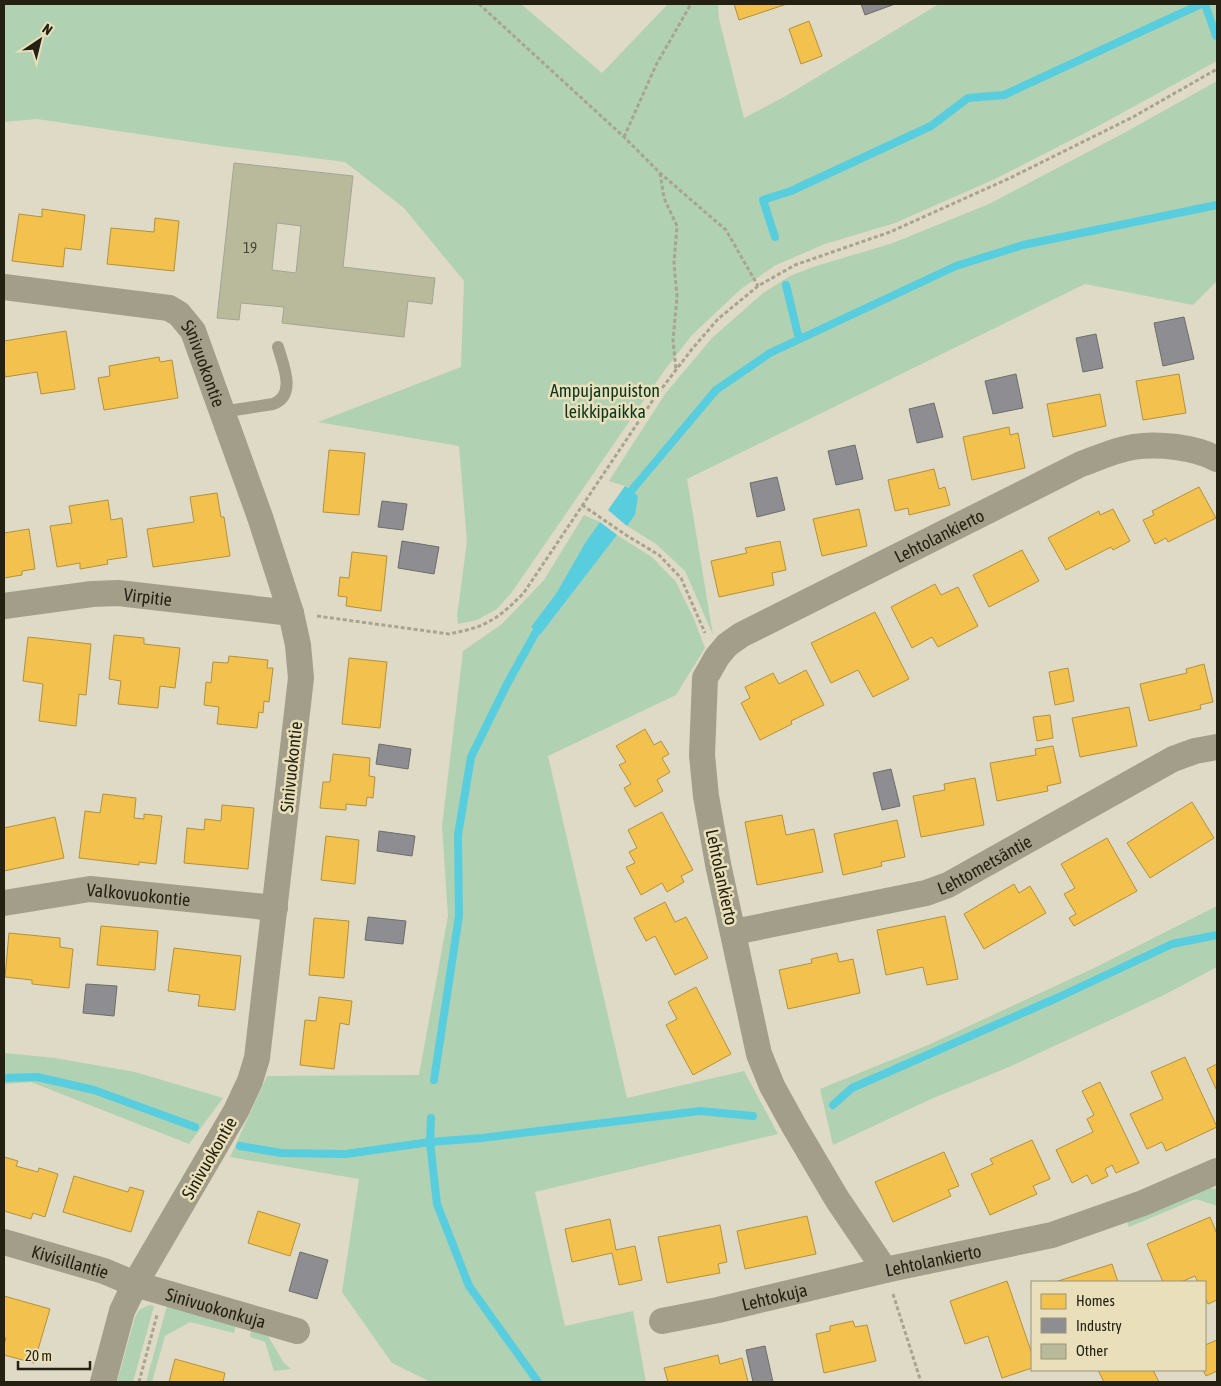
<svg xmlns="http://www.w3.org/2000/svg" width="1221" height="1386" viewBox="0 0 1221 1386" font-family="'Asap Condensed',sans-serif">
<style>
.green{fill:#b1d1b3}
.water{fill:#57cdde}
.homes{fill:#f2c14e;stroke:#b4913c}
.industry{fill:#8d8d92;stroke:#6e6d6c}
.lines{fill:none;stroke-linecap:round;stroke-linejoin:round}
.stream{stroke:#57cdde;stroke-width:8}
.building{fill:#b9ba9c;stroke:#a5a494;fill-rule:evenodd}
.path{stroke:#a8a491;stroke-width:3;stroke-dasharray:4 2.5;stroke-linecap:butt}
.service{stroke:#a39e89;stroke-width:12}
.minor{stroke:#a39e89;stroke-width:26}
.labels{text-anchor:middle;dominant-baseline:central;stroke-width:5;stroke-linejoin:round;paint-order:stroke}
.number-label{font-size:15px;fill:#494734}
.street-label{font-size:18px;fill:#242112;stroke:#e9e0bb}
.park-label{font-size:18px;fill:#083720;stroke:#e9e0bb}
</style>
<rect width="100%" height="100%" fill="#dedac6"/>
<path class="green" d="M4 4H521L602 73 668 4H718L719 19 744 118 784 97 939 4H1217V34L1214 36 1217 35V61L1089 131 995 179 895 223 825 244 776 265 741 289 692 335 664 371 512 592 497 609 477 620 458 624 457 616 467 542 459 446 318 422 461 367 464 281 404 208 345 162 219 146 37 119 4 122Z
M1217 81V281L1193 305 1085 284 687 479 713 635 685 571 656 544 627 526 635 515 625 486 609 481 665 394 712 338 763 293 790 276 813 267 893 243 989 204 1124 133Z
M584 515 600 522 585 543 557 592 531 627 540 635 617 535 652 557 676 582 694 619 705 648 676 695 548 756 627 1098 744 1071 778 1134 535 1192 565 1326 633 1311 646 1382H431L392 1363 342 1292 359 1179 230 1157 267 1076 419 1075 448 916 442 826 463 651 502 624 544 580Z
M1217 906V967L1164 995 1009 1067 931 1099 833 1145 820 1089 928 1045 1092 969Z
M4 1053 55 1058 135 1072 223 1098 189 1144 31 1082 4 1084Z
M1210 1188 1217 1189V1206L1196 1199 1129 1227 1127 1222Z
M149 1305 154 1306 133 1382H117L135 1317 139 1310Z
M167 1306 236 1325 234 1333 190 1322 165 1336 152 1382H146Z
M251 1329 268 1336 284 1363 291 1369 274 1371 265 1342 250 1337Z"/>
<path class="water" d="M625 486 638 496 635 515 627 526 608 510Z
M600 522 617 535 540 635 531 627 557 592 585 543Z"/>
<path class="homes" d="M734 4H787L739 20Z
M809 21 822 56 801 64 789 29Z
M42 209 85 215 81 250 65 248 63 267 12 261 19 214 42 217Z
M155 218 179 221 174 271 107 264 111 228 154 232Z
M66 331 75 389 41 394 37 372 5 377 4 366V341Z
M159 357 160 362 172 360 178 398 104 410 98 378 110 376 109 366Z
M1179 374 1186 413 1143 420 1136 381Z
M1100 394 1106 426 1053 437 1047 404Z
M1009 427 1010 435 1018 433 1025 468 972 480 963 437Z
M329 450 365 453 359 515 323 512Z
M934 469 939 489 945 487 950 505 909 515 908 508 895 511 888 480Z
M1199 487 1216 518 1168 542 1166 538 1155 544 1143 520 1154 515 1152 511Z
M217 493 221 517H224L230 556 153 567 147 529 194 522 190 497Z
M108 500 111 520 122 518 127 557 107 560 108 564 80 569V563L57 567 50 526 72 523 69 506Z
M859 509 867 546 822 556 813 519Z
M1113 509 1130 541 1113 550 1111 547 1066 570 1048 538 1099 511 1100 515Z
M29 529 35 569 22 571V575L4 578V533Z
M780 541 786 570 772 573 774 585 719 597 711 561 747 553 745 548Z
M1022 550 1039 581 989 607 973 575Z
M352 552 387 556 381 611 346 606 347 597 338 596 340 577 349 578Z
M935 584 941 595 958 587 978 626 938 647 932 637 912 648 891 607Z
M875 612 909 679 873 697 858 670 831 683 811 643Z
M114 635 144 638V644L180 648 175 688 160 686 158 708 118 704 121 681 109 679Z
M28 637 91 644 86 695 79 694 76 726 39 721 43 684 23 681Z
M229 656 268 660 267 668H273L269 702 264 701 263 713 259 712 257 728 217 724 219 707 204 705 206 682 211 683 213 662 228 663Z
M349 658 387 662 380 728 342 724Z
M1204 664 1213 702 1200 705 1201 709 1149 721 1140 684 1187 673 1186 669Z
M1068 668 1074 701 1055 705 1049 672Z
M806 670 824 705 791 721 792 724 760 740 741 703 750 698 745 687 773 673 779 684Z
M1129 707 1137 746 1080 757 1072 718Z
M1050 715 1053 738 1037 741 1033 717Z
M645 729 654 745 661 741 669 754 662 758 670 772 657 780 663 791 635 807 624 788 631 784 619 765 626 762 616 746Z
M1053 746 1061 783 1047 786 1048 791 997 801 990 763 1036 755 1035 749Z
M333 754 370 758 369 776 375 777 373 798 367 797 366 806 346 804V810L320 808 323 782H330Z
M975 778 984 825 921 837 913 796 945 790 944 784Z
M103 794 136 798 134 818 144 819V814L162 816 156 864 139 862V865L79 858 85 811 100 813Z
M1192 802 1214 838 1150 878 1127 843Z
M222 805 254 808 248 869 184 863 187 828 204 830 205 819 221 821Z
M662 812 693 870 681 876 684 882 667 892 662 883 641 895 626 867 635 863 629 852 637 848 628 830Z
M782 815 786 835 814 829 823 872 757 885 745 822Z
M55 817 64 858 4 871V828Z
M897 820 905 857 881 862 882 866 843 875 834 834Z
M326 836 359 840 355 884 321 880Z
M1107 838 1137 891 1074 926 1069 918 1076 914 1064 894 1075 888 1061 864Z
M1014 884 1019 893 1030 886 1046 913 984 949 964 914Z
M665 902 675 922 686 917 708 958 675 975 655 936 646 941 634 918Z
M945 916 958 979 927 985 923 967 886 975 877 930Z
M314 918 349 921 344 978 309 975Z
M101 926 158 931 155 970 97 965Z
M9 933 60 938V947L73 949 69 988 32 984V980L5 977Z
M174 948 241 956 235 1010 198 1006 200 995 168 991Z
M837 953 839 962 853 959 860 993 788 1009 779 970 812 963 811 959Z
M696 987 731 1054 693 1075 666 1025 677 1019 668 1002Z
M319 997 352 1001 349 1025 340 1023 334 1069 300 1065 305 1020 316 1021Z
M1185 1057 1217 1127 1166 1151 1162 1142 1147 1149 1130 1114 1163 1099 1151 1072Z
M1217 1064V1091L1207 1069Z
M1100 1082 1139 1163 1116 1173 1112 1165 1105 1169 1108 1176 1092 1184 1087 1175 1072 1183 1056 1150 1093 1132 1087 1119 1094 1115 1082 1091Z
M1032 1140 1050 1179 1033 1186 1037 1194 990 1215 971 1174 993 1164 990 1159Z
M944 1152 959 1186 948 1190 951 1196 893 1222 875 1182Z
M4 1157 18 1161 16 1166 38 1172 39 1168 58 1174 45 1217 33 1213 31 1219 4 1211Z
M74 1176 128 1192 130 1187 144 1191 131 1232 63 1212Z
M258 1211 300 1224 290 1256 248 1243Z
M807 1216 816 1254 745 1269 737 1231Z
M1210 1217 1217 1234V1300L1208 1304 1205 1297V1282H1198L1195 1276 1181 1282H1163L1147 1244Z
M610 1219 616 1250 635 1246 642 1280 619 1285 612 1253 572 1262 565 1229Z
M720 1225 727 1262 718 1264 720 1273 667 1283 658 1237Z
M1112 1264 1118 1282H1055Z
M1007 1281 1032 1354V1368L1002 1378 988 1336 965 1344 950 1301Z
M4 1296 50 1309 34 1363 4 1355V1344L6 1338 4 1337Z
M853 1321 855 1327 867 1325 876 1361 824 1373 816 1334 830 1331V1326Z
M1217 1340V1371L1206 1376 1203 1370H1205V1345Z
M718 1355 720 1364 742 1358 748 1382H668L664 1368Z
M175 1359 225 1373 223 1382H169Z
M1098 1370H1153L1159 1382H1104Z"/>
<path class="industry" d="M861 4H895L865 15Z
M1184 317 1194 359 1163 366 1154 323Z
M1096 334 1103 368 1083 372 1076 338Z
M1016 374 1023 408 993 414 985 381Z
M934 403 943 437 917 443 909 409Z
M855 445 863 479 836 485 828 451Z
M777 477 785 510 757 517 750 483Z
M382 501 407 504 403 530 378 527Z
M402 541 439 547 434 574 398 568Z
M379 744 411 749 408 769 376 764Z
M891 769 900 806 882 810 873 773Z
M379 831 415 836 412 856 377 851Z
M368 917 406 921 403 944 365 940Z
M86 984 117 986 114 1016 83 1013Z
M300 1252 328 1260 317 1299 289 1291Z
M765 1346 773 1382H753L746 1350Z"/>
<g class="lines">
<path class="stream" d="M1205 4 1216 36
M775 237 763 200 791 191 931 126 968 98 1004 95 1201 4
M786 285 799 339
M631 491 716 390 770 353 956 266 1023 245 1217 205
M4 1078 37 1077 94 1090 195 1127
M434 1080 459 916 458 835 471 757 507 684 536 632
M833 1105 852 1088 1059 997 1172 944 1217 935
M431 1118 430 1142 437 1204 469 1286 538 1382
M240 1146 281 1153 346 1154 430 1142 482 1138 700 1111 753 1116"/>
</g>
<path class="building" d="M234 163 353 176 343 267 435 278 432 304 408 301 404 337 282 323 284 307 241 303 239 320 217 318ZM277 223 301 226 296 273 272 270Z"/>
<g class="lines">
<path class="path" d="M479 4 624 137 660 173 726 230 758 286
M624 137 656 65 691 4
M660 173 664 198 677 226 674 263 677 297 673 340 676 370
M582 505 626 535 659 555 681 578 705 633
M317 616 449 634C462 631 476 629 488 622 501 616 512 604 523 594L653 400 692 349 718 319 758 286 795 265 890 232 1010 178 1133 117 1217 69
M893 1294 921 1382
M139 1382 157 1315"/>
<path class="service" d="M222 412 273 404C297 395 283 365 278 347"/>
<g class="minor">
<path id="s1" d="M4 287 169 308 179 314 193 331 260 517 291 613 298 645 301 678 257 1058 250 1081 236 1111 135 1284 122 1311 103 1382"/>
<path id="s2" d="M4 606 92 594 118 593 291 613"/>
<path id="s3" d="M4 903 90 889 275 908"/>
<path id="s4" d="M734 932 926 893 948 885 1173 759 1195 751 1217 747"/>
<path id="s5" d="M4 1242 104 1271 135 1284 297 1331"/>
<path id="s6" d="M885 1270 837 1199 794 1126 772 1086 759 1054 718 864 706 796 702 755 705 678 717 657 727 645 741 635 1081 464C1098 458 1115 450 1133 447 1158 443 1195 447 1217 459"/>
<path id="s7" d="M662 1321 718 1310 885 1270 1052 1235 1143 1203 1217 1171"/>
</g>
</g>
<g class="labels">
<g class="number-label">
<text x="250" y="247">19</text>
</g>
<g class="street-label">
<text stroke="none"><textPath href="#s1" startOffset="234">Sinivuokontie</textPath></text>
<text stroke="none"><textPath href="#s6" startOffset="911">Lehtolankierto</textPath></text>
<text stroke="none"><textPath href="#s2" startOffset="145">Virpitie</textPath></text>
<text transform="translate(291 767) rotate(-84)">Sinivuokontie</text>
<text stroke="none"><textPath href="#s4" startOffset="261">Lehtometsäntie</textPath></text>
<text transform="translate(722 877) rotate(78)">Lehtolankierto</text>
<text stroke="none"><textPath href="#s3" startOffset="136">Valkovuokontie</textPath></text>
<text transform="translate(209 1158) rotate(-60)">Sinivuokontie</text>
<text stroke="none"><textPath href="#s7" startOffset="278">Lehtolankierto</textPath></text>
<text stroke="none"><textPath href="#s5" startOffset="69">Kivisillantie</textPath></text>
<text stroke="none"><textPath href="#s7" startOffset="115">Lehtokuja</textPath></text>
<text stroke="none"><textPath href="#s5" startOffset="222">Sinivuokonkuja</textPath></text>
</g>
<g class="park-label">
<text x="605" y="390">Ampujanpuiston<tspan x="605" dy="21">leikkipaikka</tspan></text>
</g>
</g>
<rect width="1221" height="1386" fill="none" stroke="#242112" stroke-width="10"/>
<rect x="1031" y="1281" width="175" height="90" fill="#e9e0bb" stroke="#9a9477"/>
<rect x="1041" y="1294" width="25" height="15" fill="#f2c14e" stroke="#9a9477"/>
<text x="1076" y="1306" font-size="15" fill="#242112">Homes</text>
<rect x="1041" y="1318" width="25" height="15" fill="#8d8d92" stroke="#9a9477"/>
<text x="1076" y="1331" font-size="15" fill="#242112">Industry</text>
<rect x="1041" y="1344" width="25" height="15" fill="#b9ba9c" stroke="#9a9477"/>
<text x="1076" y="1356" font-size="15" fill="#242112">Other</text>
<g transform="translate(40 40) rotate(35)" stroke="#e9e0bb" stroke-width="4" paint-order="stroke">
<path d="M0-4L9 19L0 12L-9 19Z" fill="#242112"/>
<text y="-8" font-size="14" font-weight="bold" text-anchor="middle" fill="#242112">N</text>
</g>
<path d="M18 1361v8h72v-8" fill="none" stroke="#242112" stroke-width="2.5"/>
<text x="25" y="1361" font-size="15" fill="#242112" stroke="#e9e0bb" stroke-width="4" paint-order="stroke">20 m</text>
</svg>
